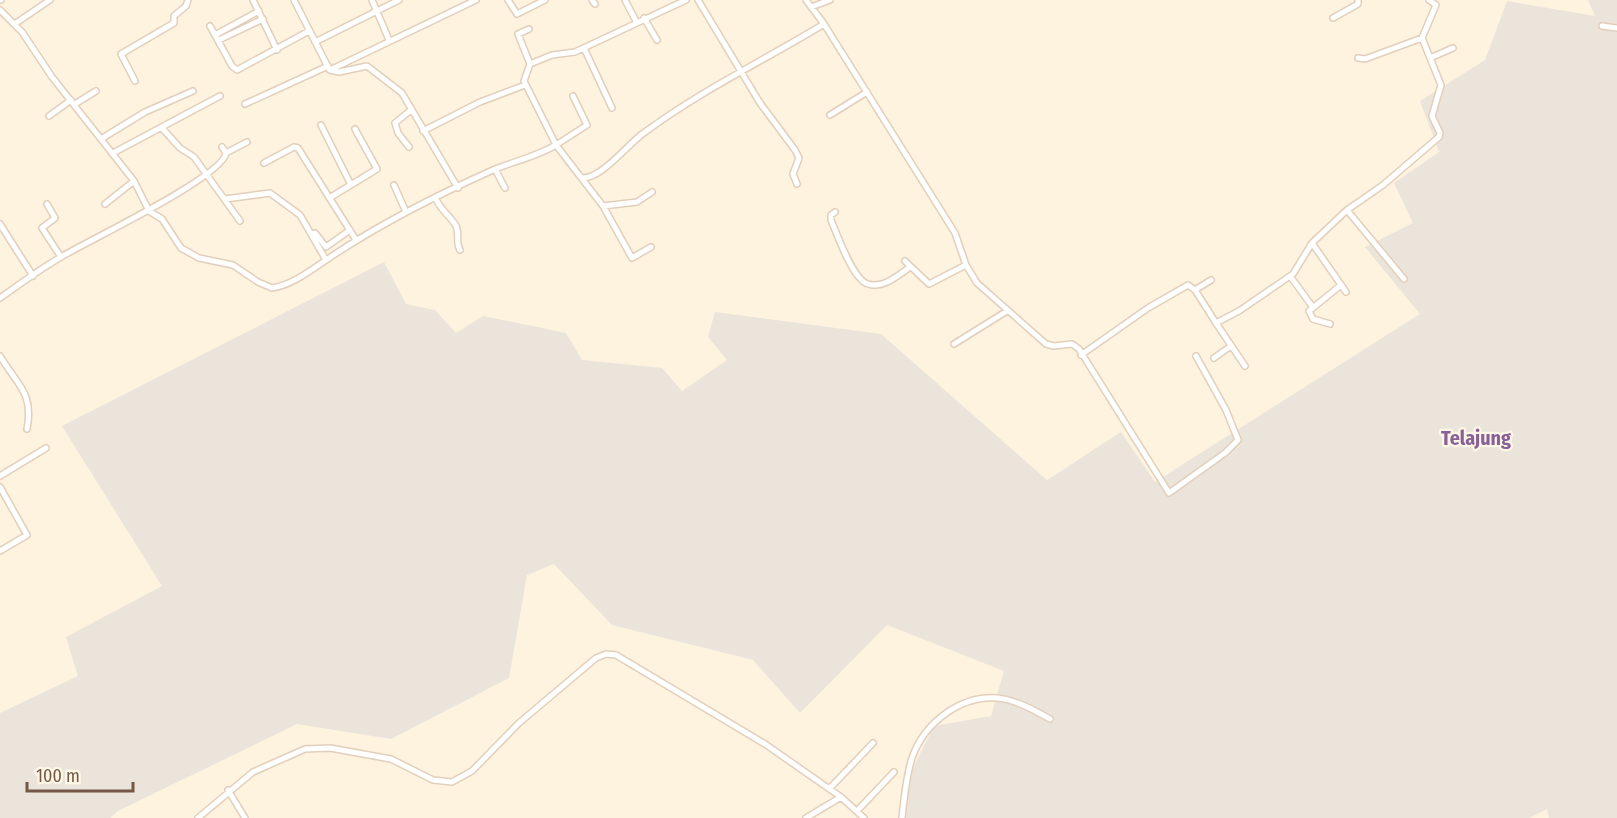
<svg xmlns="http://www.w3.org/2000/svg" width="1617" height="818" viewBox="0 0 1617 818" font-family="'Fira Sans Condensed',sans-serif">
<style>
.industrial{fill:#ebe4db}
.lines{fill:none;stroke-linecap:round;stroke-linejoin:round}
.street-casing{stroke:#e2cfbb;stroke-width:8}
.street{stroke:#fff;stroke-width:5}
.labels{text-anchor:middle;dominant-baseline:central;stroke-width:4.5;stroke-linejoin:round;paint-order:stroke}
.quarter-label{font-size:20px;font-weight:bold;fill:#896199;stroke:#fff7e6}
</style>
<rect width="100%" height="100%" fill="#fdf3df"/>
<path class="industrial" d="M1588 0H1617V818H1549L1547 809 1529 818H900L910 774 934 726 991 716 1004 671 887 625 800 713 753 660 612 625 554 564 527 575 509 678 391 739 297 724 118 811 110 818H0V713L78 676 66 637 162 586 62 426 384 262 406 304 435 310 456 333 483 316 566 333 582 360 662 368 682 391 727 360 708 337 715 312 881 334 1047 480 1121 432 1155 482 1420 314 1365 247 1413 223 1394 183 1439 152 1420 101 1485 60 1507 1 1595 16Z"/>
<g class="lines">
<g class="street-casing">
<path id="street" d="M0 0H1
M253 0 277 50
M294 0 329 69
M372 0 389 40
M508 0 517 14 545 0
M592 0 595 4
M625 0 636 21
M698 0 760 103 795 150 799 158 793 174 797 184
M806 0 824 24 955 233 966 265 977 283 1046 344 1054 346 1072 344 1079 349 1169 493 1225 453 1238 440 1226 410 1196 356
M811 7 830 0
M0 10 22 32 52 77 134 181 149 211 162 219 181 248 199 258 233 265 258 282 272 288C293 285 314 268 332 256 382 223 437 195 493 170 514 161 536 157 556 145L524 81 530 64 552 55 575 52 686 0
M644 18 657 40
M1333 18 1358 4V0
M16 23 50 0
M210 26 232 66 237 70 309 31
M1602 26 1617 28
M529 29 518 34 530 64
M215 35 259 11
M219 40 263 19
M315 42 399 0
M584 48 612 108
M1358 58 1365 59 1422 38
M1430 58 1453 48
M330 70 339 72 367 66 402 93 458 188
M330 70 476 0
M135 81 121 54 174 23V16L186 6 188 0
M573 96 587 125 556 145 603 206 632 258 651 247
M75 104 96 91
M245 104 328 66
M830 115 867 92
M49 116 71 100
M321 125 351 185
M162 128 180 148 194 157 240 221
M423 131 480 102 525 85
M101 139 145 112 193 91
M409 147 398 133 395 123 411 110
M113 153 220 96
M226 153 247 142
M264 163 294 147 298 148 356 240
M495 169 505 188
M583 178C601 178 627 146 641 135 698 92 763 61 824 24
M394 185 406 212
M331 197 377 169 355 129
M225 199 270 193 300 215 326 260
M436 199C441 211 450 215 456 226 460 234 455 241 460 250
M47 204 55 218 42 228 61 257
M105 204 134 181
M603 206 637 202 652 192
M1347 210 1404 279
M835 212 831 215V220C837 234 853 280 868 284 883 289 899 275 910 267
M0 224 33 276
M311 234 315 233 326 247 350 230
M1312 243 1346 292
M905 261 929 284 966 265
M1290 276 1312 306
M1195 290 1211 280
M0 298C20 284 40 269 61 257 87 241 223 177 226 153L222 147
M1216 323 1245 366
M1330 324 1313 319 1309 311 1341 285
M954 344 1007 311
M1081 355 1148 308 1188 285 1195 290 1216 323 1239 311 1293 274 1312 243 1347 210 1383 185 1439 137 1440 133 1432 116 1441 85 1422 38 1436 5 1429 0
M0 356C17 385 34 392 27 429
M1214 358 1231 346
M0 476 46 448
M0 487 27 535 0 551
M830 788 873 743
M228 790 245 818
M857 811 894 772
M198 818 253 772 305 749 330 748 391 759 433 780 452 782 472 771 519 723 596 658 606 654 616 655 765 744 841 797 864 818
M806 818 841 797
M902 818C904 798 906 777 912 758 924 723 960 695 998 698 1016 700 1034 710 1050 719"/>
</g>
<use href="#street" class="street"/>
</g>
<g class="labels">
<g class="quarter-label">
<text x="1476" y="438">Telajung</text>
</g>
</g>
<path d="M27 782v9h106v-9" fill="none" stroke="#755946" stroke-width="3"/>
<text x="36" y="782" font-size="18" fill="#755946" stroke="#fff7e6" stroke-width="4.5" paint-order="stroke">100 m</text>
</svg>
